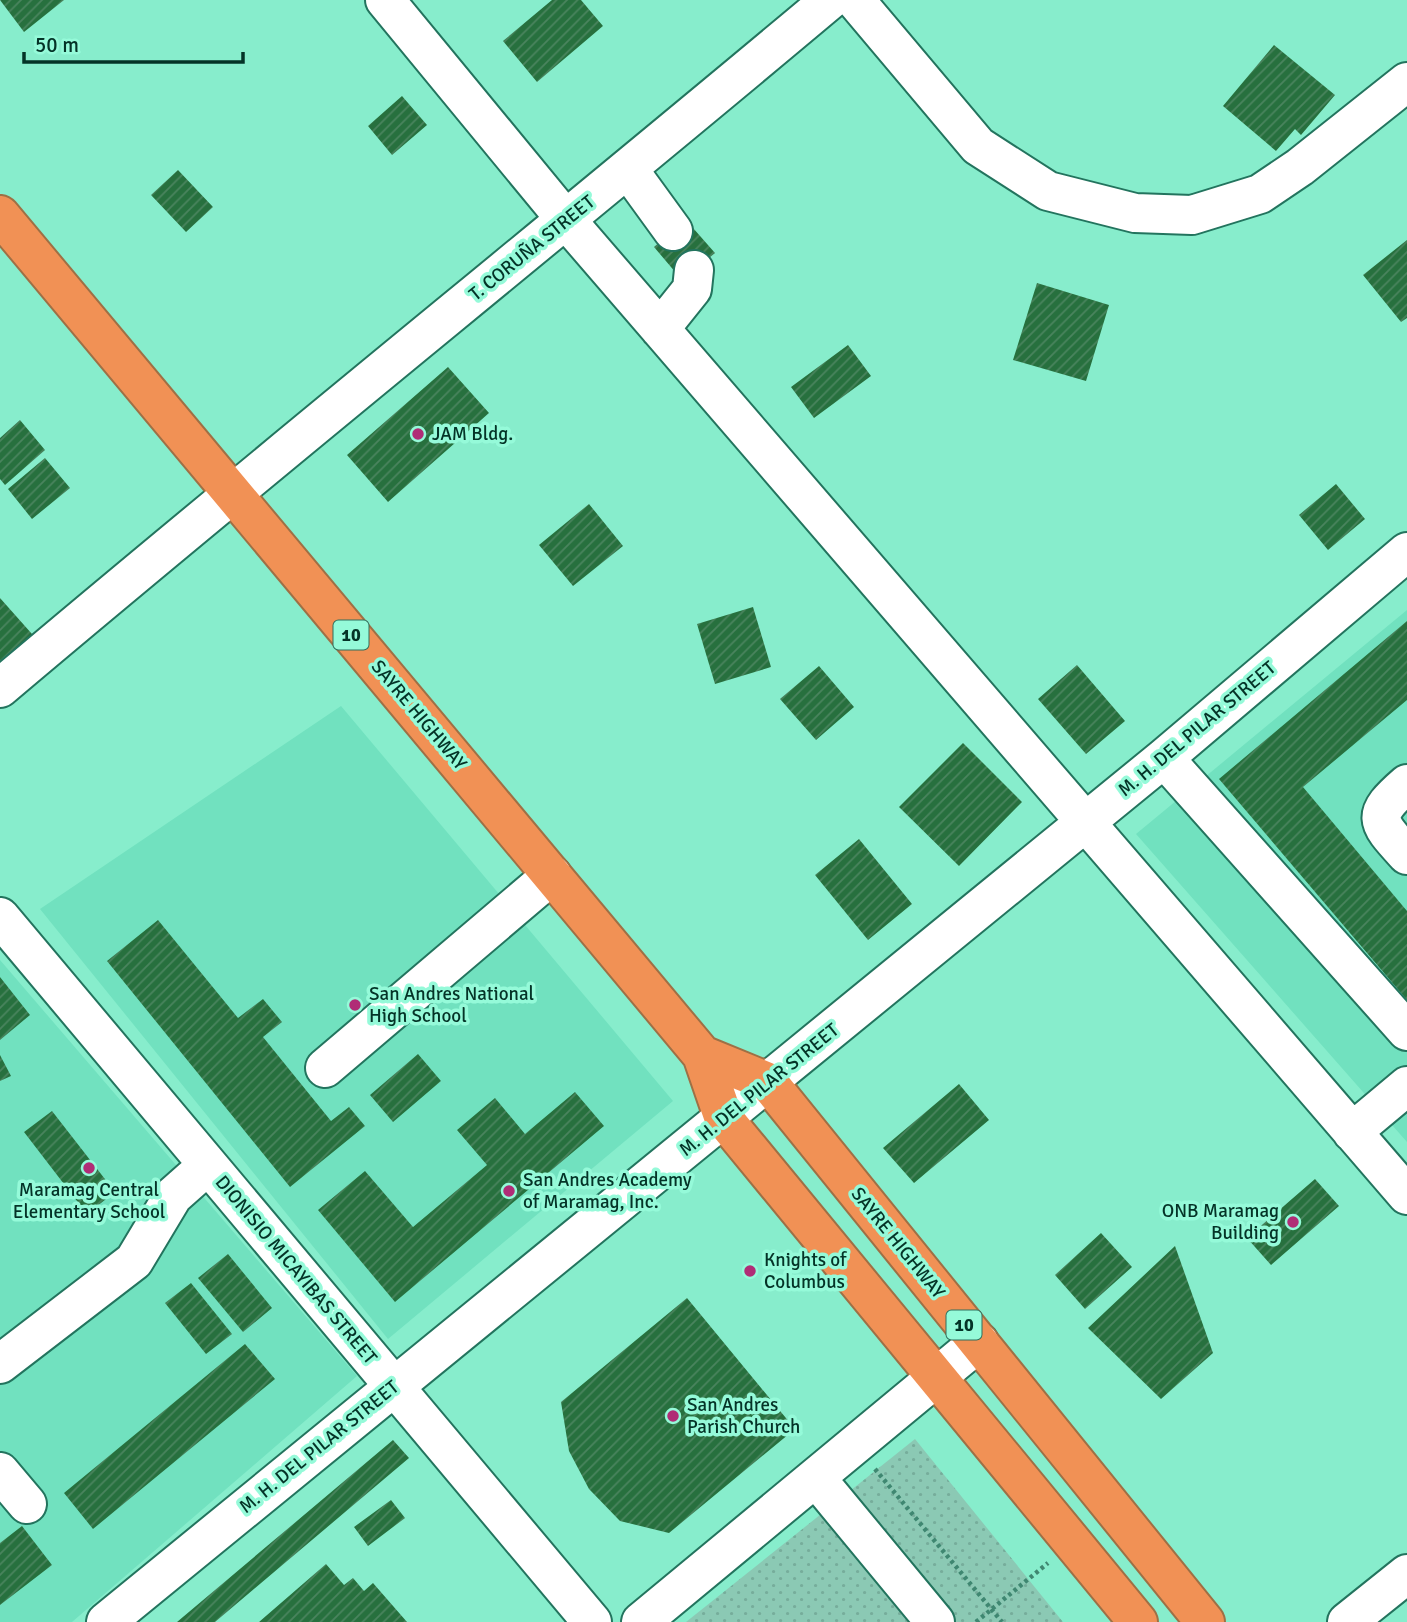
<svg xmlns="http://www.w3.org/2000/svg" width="1407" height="1622" viewBox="0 0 1407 1622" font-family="Signika,sans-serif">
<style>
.built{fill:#71e1bf}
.park{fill:url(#park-dots)}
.building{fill:url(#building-hatch)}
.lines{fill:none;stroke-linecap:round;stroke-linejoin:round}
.minor-casing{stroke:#23745e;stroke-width:42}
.highway-casing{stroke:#9e7045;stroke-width:42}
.path{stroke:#3f8771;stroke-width:4.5;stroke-dasharray:3.5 3.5;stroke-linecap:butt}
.minor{stroke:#fff;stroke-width:38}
.highway{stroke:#f19155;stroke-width:38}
.poi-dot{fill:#b02d76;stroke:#95fad9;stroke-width:2.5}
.labels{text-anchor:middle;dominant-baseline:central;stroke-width:7;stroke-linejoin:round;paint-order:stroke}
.shield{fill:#95fad9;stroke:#306f5c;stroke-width:2}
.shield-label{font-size:18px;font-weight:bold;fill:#043327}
.street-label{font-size:19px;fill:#043327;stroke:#95fad9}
.poi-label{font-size:19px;fill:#043327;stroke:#95fad9;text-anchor:start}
</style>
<defs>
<pattern id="park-dots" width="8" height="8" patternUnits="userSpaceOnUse" patternTransform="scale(1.75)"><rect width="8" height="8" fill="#8bc9b4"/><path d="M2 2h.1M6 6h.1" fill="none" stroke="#76ad9b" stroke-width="1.8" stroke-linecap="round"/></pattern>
<pattern id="building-hatch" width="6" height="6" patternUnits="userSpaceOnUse" patternTransform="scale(1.75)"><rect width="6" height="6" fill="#27703e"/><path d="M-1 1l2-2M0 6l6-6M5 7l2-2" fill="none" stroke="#4a845e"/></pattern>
</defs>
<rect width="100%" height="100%" fill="#87edcc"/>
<path class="built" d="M1407 610V1142L1136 834Z
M341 706 673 1101 388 1339 40 909Z
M0 960 357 1376 72 1622H0Z"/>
<path class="park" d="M915 1439 1063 1622H686Z"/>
<path class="building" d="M0 0H64L24 32Z
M552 0H581L603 26 537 82 503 41Z
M1274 45 1335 95 1301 135 1295 129 1276 151 1223 106Z
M402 96 427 125 392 155 368 126Z
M178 170 213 207 186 232 151 195Z
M686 220 715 253 682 280 654 247Z
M1407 240V318L1401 322 1363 275Z
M1037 283 1109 305 1086 381 1013 360Z
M848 345 871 376 814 418 791 387Z
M448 367 489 413 388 502 347 455Z
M20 420 45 450 5 485 0 479V438Z
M45 458 70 488 32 519 8 489Z
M1336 484 1365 519 1328 550 1299 515Z
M589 504 623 546 573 586 539 545Z
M0 598 40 643 9 670 0 660Z
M753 607 771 667 715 684 697 624Z
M1407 621V700L1303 787 1407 911V1000L1219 779Z
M1077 665 1125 721 1086 754 1038 699Z
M819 666 854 707 816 740 780 699Z
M963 743 1022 802 959 866 899 807Z
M859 839 912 904 868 940 815 875Z
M158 920 238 1018 263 999 282 1022 263 1037 331 1121 349 1107 365 1126 290 1187 107 961Z
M0 977 30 1015 0 1040Z
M418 1054 441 1081 393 1122 370 1095Z
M0 1055 11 1076 0 1081Z
M959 1084 989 1120 914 1183 883 1148Z
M575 1092 604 1126 395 1302 318 1210 365 1171 413 1227 487 1165 457 1130 495 1098 525 1134Z
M52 1111 115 1192 87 1214 24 1132Z
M1315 1179 1339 1206 1271 1265 1247 1238Z
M1101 1233 1132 1267 1085 1309 1055 1275Z
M1175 1246 1213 1353 1161 1399 1088 1328Z
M228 1254 272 1308 243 1332 198 1278Z
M191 1283 232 1334 206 1354 165 1303Z
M687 1298 795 1429 669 1533 620 1521 589 1489 569 1451 561 1402Z
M245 1344 275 1379 93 1529 64 1493Z
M393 1440 409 1458 215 1622H177Z
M391 1500 405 1518 368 1546 354 1527Z
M22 1526 52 1565 0 1605V1543Z
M326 1564 344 1585 353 1578 364 1591 373 1583 407 1622H259Z"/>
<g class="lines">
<g class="minor-casing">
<path id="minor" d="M385 0 567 221 1407 1195
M855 0 978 146 1048 191 1135 213 1192 215 1260 194 1300 167 1407 82
M628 169 673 231
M660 329 692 289 694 270
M0 688C274 456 555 231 830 0
M1164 758 1407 1031
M1407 784C1370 816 1376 821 1407 855
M0 917 592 1622
M325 1068 552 875
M1352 1132 1407 1086
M0 1364 134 1261 173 1196 208 1165
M0 1472 27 1504
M816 1478 935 1622
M106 1622 1164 758 1407 552
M641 1622 979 1342
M1347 1622 1407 1574"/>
</g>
<g class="highway-casing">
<path id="highway" d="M0 215 702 1055 724 1119 1138 1622
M702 1055 768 1082 1205 1622"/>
</g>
<path class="path" d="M875 1469 1002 1622
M976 1622 1048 1563"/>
<use href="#minor" class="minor"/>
<use href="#highway" class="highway"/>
</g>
<g class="poi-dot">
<circle cx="418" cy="434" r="7"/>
<circle cx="355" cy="1005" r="7"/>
<circle cx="89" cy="1168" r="7"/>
<circle cx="509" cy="1191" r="7"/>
<circle cx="1293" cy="1222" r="7"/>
<circle cx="750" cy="1271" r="7"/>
<circle cx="673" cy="1416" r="7"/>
</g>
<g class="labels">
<g class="shield">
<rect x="333.5" y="620.5" width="35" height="29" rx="5"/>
<rect x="946.5" y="1310.5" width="35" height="29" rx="5"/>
</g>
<g class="shield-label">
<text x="351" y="635">10</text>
<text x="964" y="1325">10</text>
</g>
<g class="street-label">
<text transform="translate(532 248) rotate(-39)">T. CORUÑA STREET</text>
<text transform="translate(419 715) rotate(50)">SAYRE HIGHWAY</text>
<text transform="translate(1197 729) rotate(-40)">M. H. DEL PILAR STREET</text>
<text transform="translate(759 1090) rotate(-39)">M. H. DEL PILAR STREET</text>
<text transform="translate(898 1243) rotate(51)">SAYRE HIGHWAY</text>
<text transform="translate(296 1270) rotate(50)">DIONISIO MICAYIBAS STREET</text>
<text transform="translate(319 1447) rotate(-39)">M. H. DEL PILAR STREET</text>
</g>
<g class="poi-label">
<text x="432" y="434">JAM Bldg.</text>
<text x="369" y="994">San Andres National<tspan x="369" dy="22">High School</tspan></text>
<text x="523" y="1180">San Andres Academy<tspan x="523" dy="22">of Maramag, Inc.</tspan></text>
<text x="89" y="1190" text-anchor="middle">Maramag Central<tspan x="89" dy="22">Elementary School</tspan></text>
<text x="1279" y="1211" text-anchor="end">ONB Maramag<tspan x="1279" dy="22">Building</tspan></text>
<text x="764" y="1260">Knights of<tspan x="764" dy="22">Columbus</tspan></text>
<text x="687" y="1405">San Andres<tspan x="687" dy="22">Parish Church</tspan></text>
</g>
</g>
<path d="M24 52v10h219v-10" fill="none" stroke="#043327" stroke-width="3.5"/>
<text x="35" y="52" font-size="21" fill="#043327" stroke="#95fad9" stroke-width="5" paint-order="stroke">50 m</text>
</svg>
